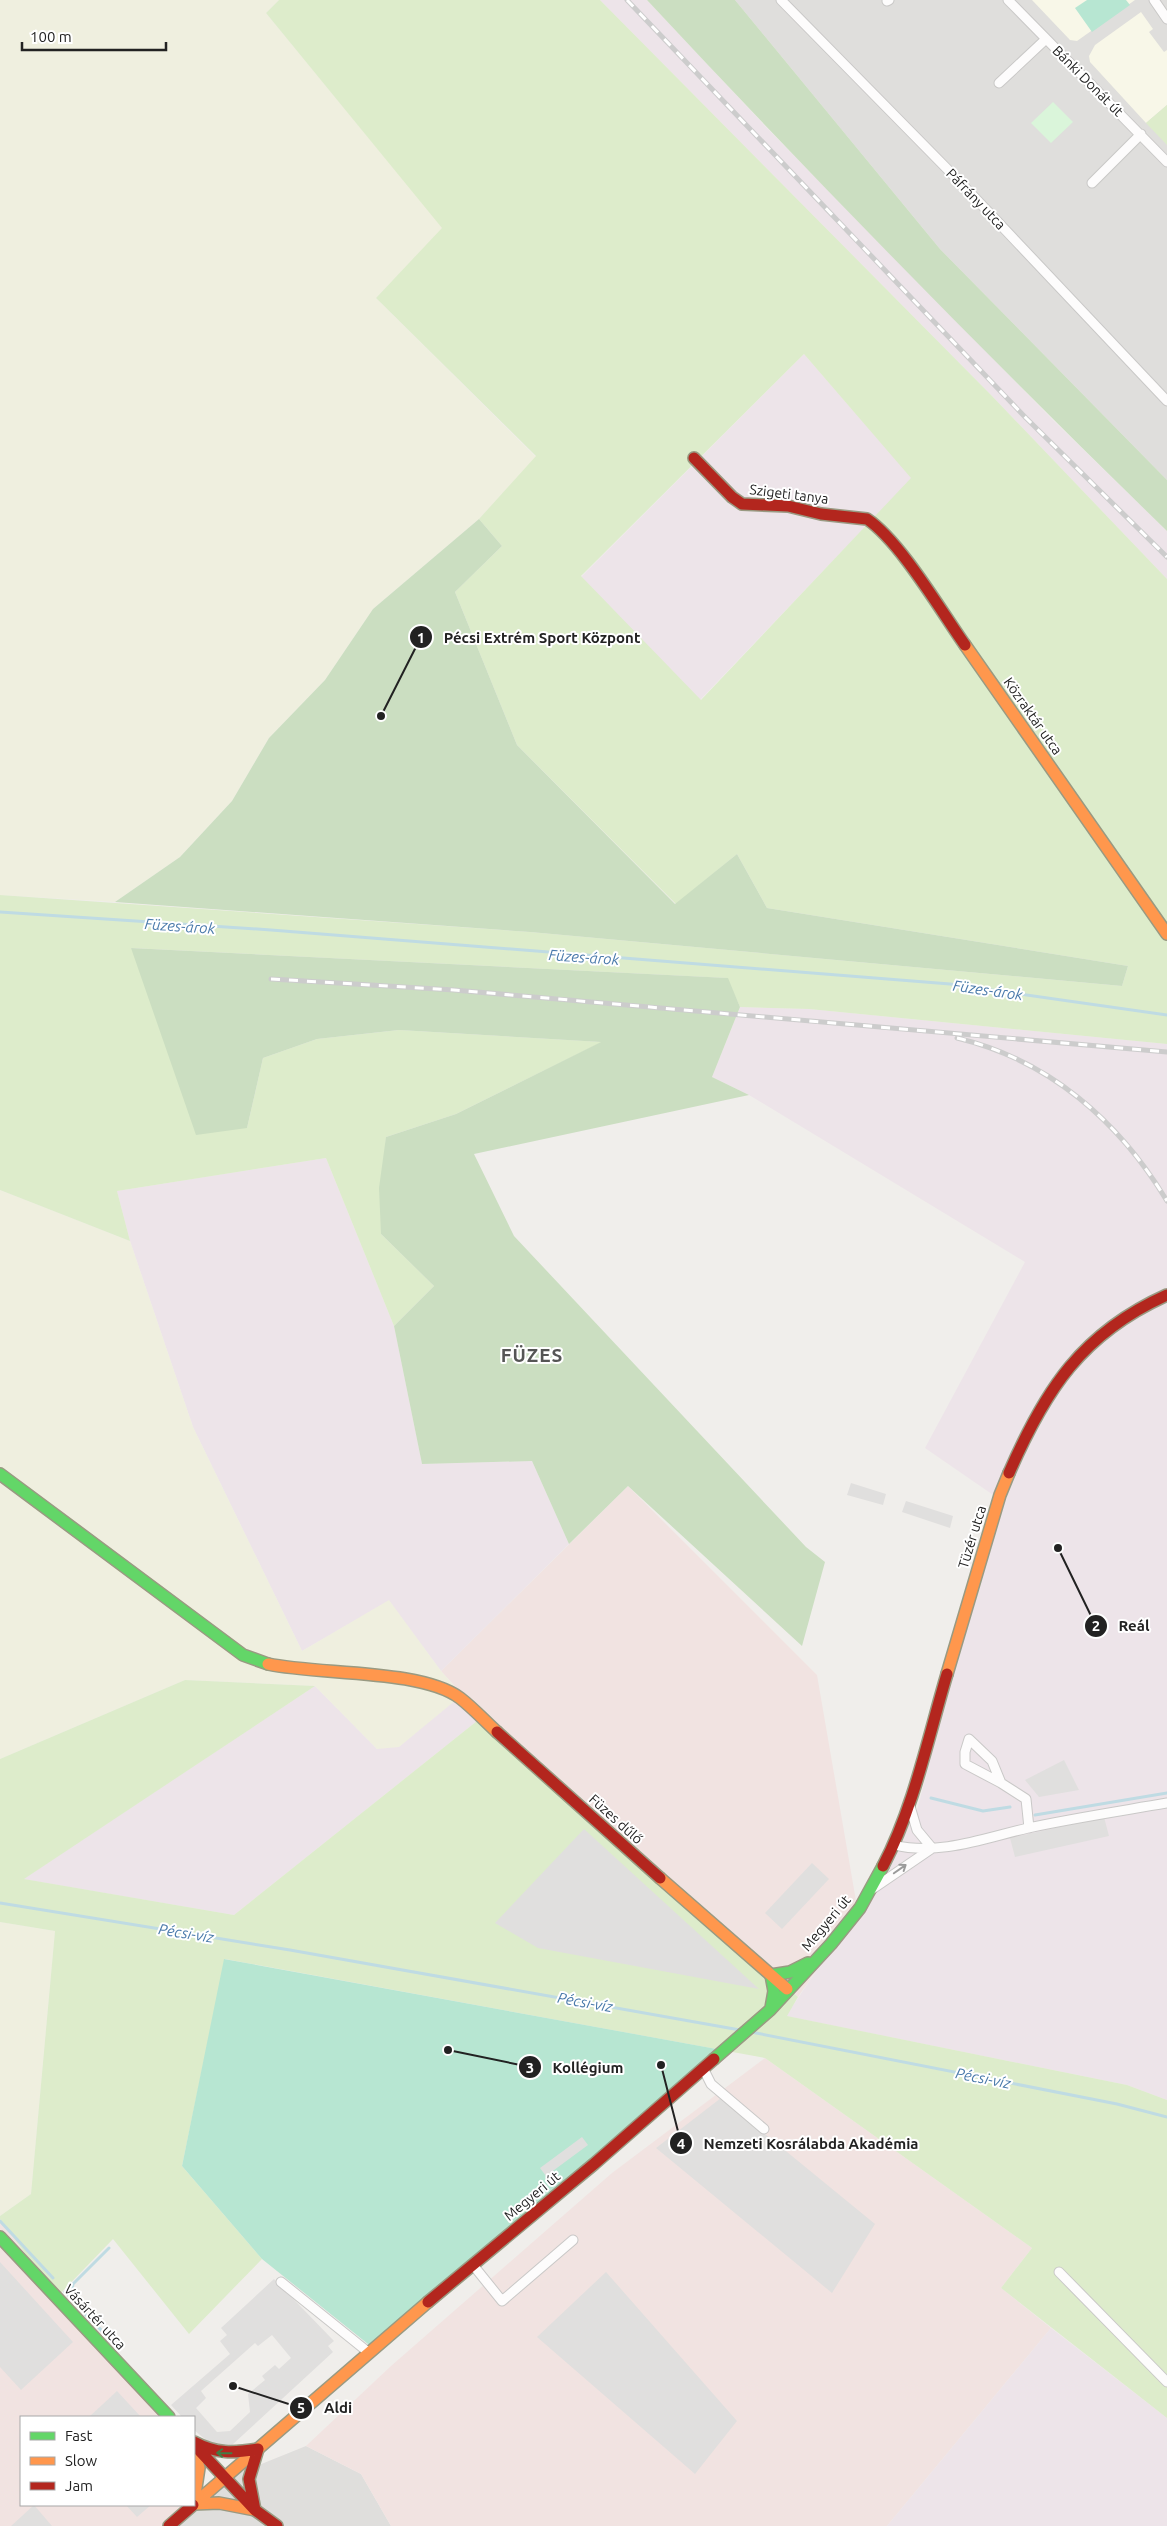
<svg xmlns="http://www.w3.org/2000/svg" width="1167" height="2526" viewBox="0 0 1167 2526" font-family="Ubuntu,sans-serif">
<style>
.residential{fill:#dfdedc}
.commercial{fill:#f1e3e1}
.industrial{fill:#ede4e9}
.education{fill:#f8f7e8}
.farmland{fill:#efefdf}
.grass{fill:#ddeccb;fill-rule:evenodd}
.forest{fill:#cbdec1}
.park{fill:#daf5da}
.pitch{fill:#b7e6d2}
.parking{fill:#e0dfde;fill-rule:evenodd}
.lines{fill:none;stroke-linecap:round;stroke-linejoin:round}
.stream{stroke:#bfdbe3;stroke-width:3}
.street-casing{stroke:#c9c8c7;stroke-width:11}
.fast-casing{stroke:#999a82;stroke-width:14}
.slow-casing{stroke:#999a82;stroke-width:14}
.jam-casing{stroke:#999a82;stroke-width:14}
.street{stroke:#fdfcfc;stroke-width:9}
.fast{stroke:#63d668;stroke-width:11}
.slow{stroke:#ff974d;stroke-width:11}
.jam{stroke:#b3261e;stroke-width:11}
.rail-casing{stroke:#ccc;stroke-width:5}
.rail{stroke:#fff;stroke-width:3;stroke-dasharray:9;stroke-linecap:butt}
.oneway{stroke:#9a9a9a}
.oneway2{stroke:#427c45}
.labels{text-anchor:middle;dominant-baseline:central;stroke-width:4;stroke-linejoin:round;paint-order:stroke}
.street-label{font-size:14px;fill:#222;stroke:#fff}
.water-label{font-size:15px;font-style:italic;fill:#4a7aab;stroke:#fff}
.district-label{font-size:19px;font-weight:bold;letter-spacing:1px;fill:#555;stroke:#fff}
.leader{fill:none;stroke:#222;stroke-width:2}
.callout-dot{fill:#222;stroke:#fff;stroke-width:2}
.mark-label{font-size:15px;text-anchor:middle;font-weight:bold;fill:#fff}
.callout-label{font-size:15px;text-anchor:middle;font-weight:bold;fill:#222;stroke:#fff;stroke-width:4;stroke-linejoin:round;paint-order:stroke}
</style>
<rect width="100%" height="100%" fill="#f0eeeb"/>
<path class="residential" d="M735 0H1167V480L940 249Z
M306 2446 361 2474 391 2526H169L224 2479Z"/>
<path class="commercial" d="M628 1486 817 1675 856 1901 831 1949 798 1997 496 1731 441 1671Z
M765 2058 1032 2248 1001 2288 1051 2328 887 2526H391L361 2474 306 2446 391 2366 612 2173Z
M0 2219 57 2297 170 2417H21V2505H194L169 2526H0Z"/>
<path class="industrial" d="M600 0H647L766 127 1054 421 1167 531V579L992 396Z
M804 354 912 478 700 700 581 577Z
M740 1007 809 1009 1167 1044V2100L1127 2085 786 2016 831 1949 856 1901 917 1810 999 1499 925 1448 1025 1262 749 1095 712 1077Z
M326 1158 394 1326 422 1464 532 1461 569 1544 441 1671 389 1601 302 1651 193 1427 130 1241 117 1191Z
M315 1686 377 1749 462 1695 482 1717 234 1915 23 1879Z
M1051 2328 1167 2418V2526H887Z"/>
<path class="education" d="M1032 0H1135L1077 41 1070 40Z
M1141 12 1153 29 1149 32 1164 52 1167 50V105L1146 123 1090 62 1089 56 1095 45Z"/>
<path class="farmland" d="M0 0H279L266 13 443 228 376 298 536 457 479 519 373 609 325 680 269 738 232 801 180 857 115 902 0 895Z
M0 1190 130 1241 193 1427 302 1651 389 1600 441 1671 462 1695 399 1747 377 1749 315 1686 185 1680 0 1759Z
M0 1922 55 1931 31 2194 0 2216Z"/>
<path class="grass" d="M279 0H600L992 396 1167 579V1044L809 1009 740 1007 727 978 131 948 247 1128 263 1058 317 1039 399 1030 602 1042 456 1114 386 1137 381 1234 434 1286 394 1326 326 1158 117 1191 130 1241 0 1190V895L530 932 1122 986 1128 966 767 908 737 854 676 904 517 745 455 592 502 546 479 519 536 456 376 298 442 228 266 13ZM804 354 911 478 701 700 581 576Z
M1167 105V145L1146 123Z
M185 1680 315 1686 24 1879 234 1915 482 1717 798 1997 787 2016 1127 2085 1167 2100V2418L1001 2288 1032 2248 765 2058 225 1959 182 2166 262 2259 189 2334 113 2239 57 2297 0 2219V2216L31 2194 55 1931 0 1922V1759Z"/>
<path class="forest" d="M647 0H735L940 249 1167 480V531C989 358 816 181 647 0Z
M479 519 502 546 455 592 517 745 675 904 737 854 767 908 1128 966 1122 986 530 932 115 902 180 857 232 801 269 738 325 680 373 609Z
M131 948 728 978 740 1007 712 1077 749 1095 474 1154 514 1236 806 1547 825 1562 802 1646 628 1486 569 1544 532 1461 422 1464 394 1326 434 1286 381 1234 379 1188 386 1137 456 1114 601 1042 399 1030 317 1039 263 1058 247 1128 196 1135Z"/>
<path class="park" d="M1053 102 1073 122 1051 143 1031 123Z"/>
<path class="pitch" d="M1087 0H1126L1130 5 1092 32 1075 8Z
M224 1959 722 2050 373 2348 262 2259 182 2166Z"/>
<path class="parking" d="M851 1483 886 1494 883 1505 847 1495Z
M906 1501 953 1516 950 1528 902 1512Z
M1064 1760 1079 1790 1039 1797 1025 1780Z
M1104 1817 1109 1836 1015 1857 1010 1838Z
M584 1829 759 1989 538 1948 495 1923Z
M812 1863 829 1879 782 1929 765 1913Z
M721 2098 875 2224 832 2293 656 2148Z
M582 2137 588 2145 546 2176 540 2168Z
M0 2262 73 2342 21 2390 0 2367Z
M606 2272 737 2421 695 2474 537 2337Z
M274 2279 334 2341 328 2346 333 2352 232 2445 220 2447 212 2445 194 2430V2417H182L171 2405 230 2354 220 2341 227 2335 221 2328ZM272 2335 291 2358 279 2369 275 2365 262 2376 265 2380 248 2394 250 2412 230 2431 217 2432 196 2408 206 2398 201 2391 255 2343 258 2346Z
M117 2391 141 2417H89Z
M34 2505 52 2526H11Z
M126 2505H151L137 2517Z"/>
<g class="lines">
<path class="stream" d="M0 912 271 930 950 984 1167 1015
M931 1798 983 1811 1010 1807
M1035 1815 1167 1793
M0 1903 290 1950 740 2030
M751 2032 1117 2104 1167 2117
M0 2221 53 2278
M65 2292 72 2298
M104 2333C92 2320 68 2303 73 2284L109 2248"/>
<g class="street-casing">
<path id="street" d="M781 0 960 182 1167 401
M1008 0 1167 162
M1154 0 1167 19
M887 1 889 0
M999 83 1046 39
M1092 183 1141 134
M1001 1783 965 1764V1752L969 1739 992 1761 1001 1783 1026 1799 1029 1828
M909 1803 917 1830 932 1848
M894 1845C939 1856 985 1838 1028 1828 1074 1818 1121 1811 1167 1803
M871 1890 931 1849
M704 2070 711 2084 764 2129
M473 2265 502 2301 573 2240
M1059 2272 1167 2382
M281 2282 368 2352"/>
</g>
<g class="fast-casing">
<path id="fast" d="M0 1474 243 1655 268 1664
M771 2008 774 1991 771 1975 790 1972 808 1963
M714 2059 770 2010 831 1944 860 1908 883 1866
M0 2237 169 2417"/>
</g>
<g class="slow-casing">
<path id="slow" d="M965 645 1167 934
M268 1664C319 1675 421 1669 460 1698 473 1708 485 1721 497 1732
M947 1674 1000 1495 1009 1473
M660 1878 787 1989
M194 2449 199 2468 194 2501
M194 2504 428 2302
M194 2504 219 2503 255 2510"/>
</g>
<g class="jam-casing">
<path id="jam" d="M694 458 732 497 742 504 788 506 821 514 867 519C900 541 941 611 965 645
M1009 1473C1045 1390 1082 1333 1167 1295
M497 1732 660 1878
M883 1866C914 1807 928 1738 947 1674
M428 2302 594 2164 714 2059
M194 2442C216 2454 234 2453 258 2449L249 2479 255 2510
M197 2448 255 2510 277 2526
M169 2526 193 2505"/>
</g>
<use href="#street" class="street"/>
<use href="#fast" class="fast"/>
<use href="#slow" class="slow"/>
<use href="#jam" class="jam"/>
<g class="rail-casing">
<path id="rail" d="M627 0 1026 418 1167 557
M271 979 454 990 1167 1052
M957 1038C1049 1060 1119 1121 1167 1201"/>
</g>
<use href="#rail" class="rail"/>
</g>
<defs><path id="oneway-shaft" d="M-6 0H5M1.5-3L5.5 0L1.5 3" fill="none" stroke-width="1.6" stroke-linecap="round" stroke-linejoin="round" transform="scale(1.25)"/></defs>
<use class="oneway" href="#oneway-shaft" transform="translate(900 1869) rotate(-35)"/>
<use class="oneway2" href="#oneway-shaft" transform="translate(224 2453) rotate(-179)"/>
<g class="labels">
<g class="street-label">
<text transform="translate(1088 81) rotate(45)">Bánki Donát út</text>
<text transform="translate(976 199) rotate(46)">Páfrány utca</text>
<text transform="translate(789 494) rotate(7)">Szigeti tanya</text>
<text transform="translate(1033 716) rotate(55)">Közraktár utca</text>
<text transform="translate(972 1537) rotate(-73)">Tüzér utca</text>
<text transform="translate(616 1819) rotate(42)">Füzes dűlő</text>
<text transform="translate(826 1923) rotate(-50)">Megyeri út</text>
<text transform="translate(532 2196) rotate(-40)">Megyeri út</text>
<text transform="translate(95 2317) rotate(47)">Vásártér utca</text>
</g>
<g class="water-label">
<text transform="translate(180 926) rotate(4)">Füzes-árok</text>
<text transform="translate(584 957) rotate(4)">Füzes-árok</text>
<text transform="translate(988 990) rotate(8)">Füzes-árok</text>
<text transform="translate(186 1933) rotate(9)">Pécsi-víz</text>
<text transform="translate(585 2002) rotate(10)">Pécsi-víz</text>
<text transform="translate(983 2078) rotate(11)">Pécsi-víz</text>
</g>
<g class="district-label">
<text x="532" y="1355">FÜZES</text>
</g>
</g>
<path class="leader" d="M381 716L421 637M1058 1548L1096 1626M448 2050L530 2067M661 2065L681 2143M233 2386L301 2408"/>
<g class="callout-dot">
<circle cx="381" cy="716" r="5"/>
<circle cx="1058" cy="1548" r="5"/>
<circle cx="448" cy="2050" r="5"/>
<circle cx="661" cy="2065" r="5"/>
<circle cx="233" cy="2386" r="5"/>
<circle cx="421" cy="637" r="12"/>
<circle cx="1096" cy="1626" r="12"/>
<circle cx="530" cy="2067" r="12"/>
<circle cx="681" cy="2143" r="12"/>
<circle cx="301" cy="2408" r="12"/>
</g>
<g class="mark-label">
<text x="421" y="643">1</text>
<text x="1096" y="1631">2</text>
<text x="530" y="2073">3</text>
<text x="681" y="2149">4</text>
<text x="301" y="2413">5</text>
</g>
<g class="callout-label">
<text x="542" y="643">Pécsi Extrém Sport Központ</text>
<text x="1134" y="1631">Reál</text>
<text x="588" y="2073">Kollégium</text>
<text x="811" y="2149">Nemzeti Kosrálabda Akadémia</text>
<text x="338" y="2413">Aldi</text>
</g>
<rect x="20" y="2416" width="175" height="90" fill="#ffffff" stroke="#a7a7a7"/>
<rect x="30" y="2432" width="25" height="8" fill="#63d668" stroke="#a7a7a7"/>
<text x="65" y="2441" font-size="15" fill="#222222">Fast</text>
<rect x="30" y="2457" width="25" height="8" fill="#ff974d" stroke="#a7a7a7"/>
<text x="65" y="2466" font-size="15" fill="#222222">Slow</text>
<rect x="30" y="2482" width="25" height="8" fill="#b3261e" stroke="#a7a7a7"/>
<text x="65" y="2491" font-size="15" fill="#222222">Jam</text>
<path d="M22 42v8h144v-8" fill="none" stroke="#222222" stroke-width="2.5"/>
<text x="30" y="42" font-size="15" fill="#222222" stroke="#ffffff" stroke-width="4" paint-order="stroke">100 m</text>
</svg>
